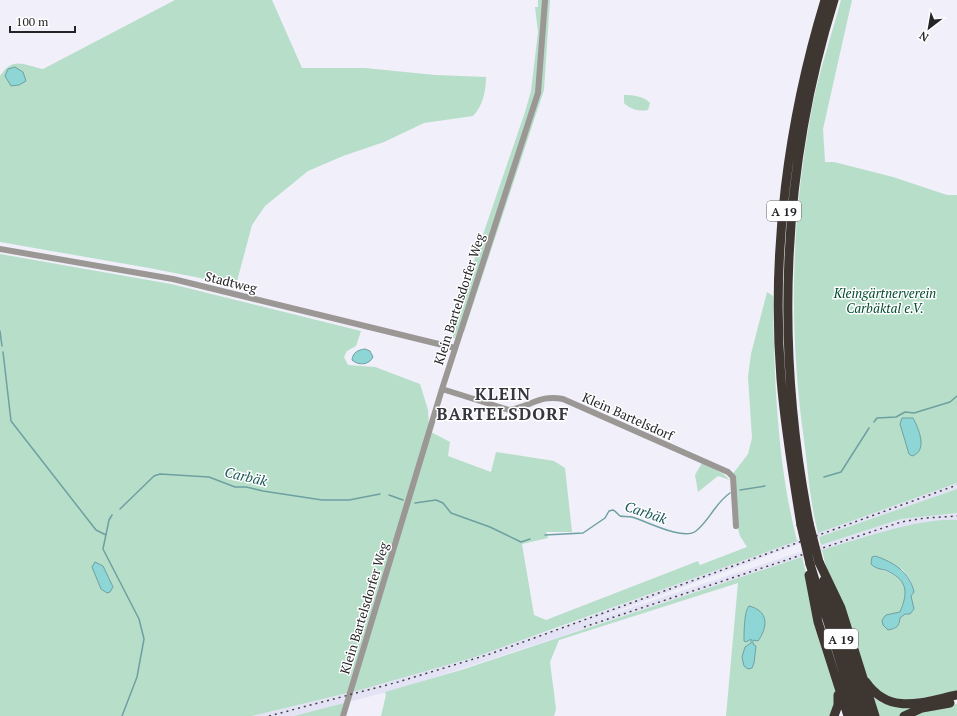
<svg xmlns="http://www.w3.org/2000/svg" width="957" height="716" viewBox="0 0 957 716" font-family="'PT Serif',serif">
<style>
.built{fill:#e4e3f5}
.green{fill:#b7dec8;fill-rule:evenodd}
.water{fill:#8ed6d6;stroke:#6ea0a2}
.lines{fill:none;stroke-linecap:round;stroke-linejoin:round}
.stream{stroke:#6ea0a2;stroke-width:1.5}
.minor{stroke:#9b9794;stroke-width:6}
.highway{stroke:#3e3630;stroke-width:9}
.rail{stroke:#434247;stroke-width:1.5;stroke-dasharray:2 4;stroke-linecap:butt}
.highway-bridge{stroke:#3e3630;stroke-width:9}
.labels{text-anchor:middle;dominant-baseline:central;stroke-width:3;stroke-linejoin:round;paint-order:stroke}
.shield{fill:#fff;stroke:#666568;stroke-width:1}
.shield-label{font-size:12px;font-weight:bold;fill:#242327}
.street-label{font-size:13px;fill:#242327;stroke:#fff}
.park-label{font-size:13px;font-style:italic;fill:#014b2f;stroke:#fff}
.water-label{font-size:14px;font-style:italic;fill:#1c5a5a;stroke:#fff}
.district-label{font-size:17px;font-weight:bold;letter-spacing:1px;fill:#37373f;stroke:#fff}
</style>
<rect width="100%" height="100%" fill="#f0effa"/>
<path class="built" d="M957 483V489L819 537 584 623 901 519 957 513V520L939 521 870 536 402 688 294 716H252L353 692 553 630 873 512Z"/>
<path class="green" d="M175 0H272L302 68H365L435 75 486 77C486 90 483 106 473 116L424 123 384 142 343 156 308 171 265 206 252 225 236 285 149 268 0 242V76C13 56 23 65 43 69Z
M538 0H550L544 90 464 332 458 330 455 338H452L462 296 525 112 531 91 538 32 535 7H538Z
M841 0H852L823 129 825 162H834L893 177 947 195H957V483L818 533C810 503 808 471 804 440 788 326 791 215 813 103 820 68 832 34 841 0Z
M624 95C633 95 644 96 650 103L648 110C639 112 630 109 624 103Z
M0 254 171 284 361 331 356 346 347 351 344 357 348 365 375 367 420 384 428 410 429 427 348 693 252 716H0Z
M767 292 773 296C774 376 777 463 797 541L475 657 353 692 431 432 450 442 448 456 491 472 496 452 554 461 565 468 572 532H546L548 538 522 544 534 615 546 620 698 561 700 565 747 547 740 536 737 525 732 475 748 454 752 438 748 377 751 354Z
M702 463 722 473 730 480 718 476 698 492 695 475Z
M957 489V513L901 519 821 545 819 537Z
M957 520V693L895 702 868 682 826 567 822 550C860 539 919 518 957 520ZM873 567 902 569C914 584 915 585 909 602 907 609 906 614 900 618L899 625 886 615 900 612C913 581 901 576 873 567Z
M802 557 835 690 836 696 832 716H726L738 583 559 640 550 662 556 709 554 716H381L386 695 385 692 461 670Z
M872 696 882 703 900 708 957 700 920 707 901 716H877Z
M344 703 340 716H294Z
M957 704V716H907L921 711Z"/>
<path class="water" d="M15 67 23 72 26 81 19 85 11 86 5 76 8 69Z
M365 349 370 351 373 357C369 365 359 366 352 360 353 352 358 350 365 349Z
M902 418H913C919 429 928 451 912 456L909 454 900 424Z
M875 556C894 562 910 573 914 592L911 596 914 609 910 614H905L900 618C899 627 897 628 888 630L883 625 882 620 886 615 900 612C909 591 907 579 885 570 880 569 874 568 871 564L872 557Z
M95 562 103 566 113 587 110 592 107 593 101 589 92 567Z
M749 606C769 611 768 627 758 641L753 640V644L756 646 754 663 752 668 748 669 744 666 742 657 745 647 751 643V639L746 642 744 641C744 633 744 611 749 606Z"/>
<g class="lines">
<path class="stream" d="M0 331 2 346
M3 352 11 421 96 530 106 535
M874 422 877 418 896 417 905 412 914 413 950 402 957 396
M824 477 841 472 869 428
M740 490 765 486
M389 495 403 500
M415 503 436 500 443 503 451 513 490 527 521 542 530 539
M120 509 154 476 160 474 209 477 235 487H246L263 491 322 500H349L380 494
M112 515 109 520 103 549 139 619 144 639 137 677 122 716
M545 535 583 533 605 518 609 511 613 510C616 511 617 514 620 516 623 517 628 516 632 517 646 521 683 541 696 531 710 520 715 503 730 493"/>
<path class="minor" d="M0 249 173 279 455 348
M442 389 509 410C531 407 539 394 563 399L728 472 733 477 736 526
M343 716 442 389 538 93 545 0"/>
<path class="highway" d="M809 523C775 349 781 170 834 0
M801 525C793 476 785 428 781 379 771 252 788 121 825 0
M819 562 841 608 875 716
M810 564 857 716
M809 575 818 622 848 716
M824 580 866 716
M866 682C890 716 922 702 957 695
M834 716 838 705V695
M904 716 922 708 950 703"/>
<path class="rail" d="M584 627 901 522 925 518 957 516
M269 716 398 682 490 654 957 485"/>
<path class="highway-bridge" d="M809 523 819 562
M801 525 810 564"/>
</g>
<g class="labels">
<g class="shield">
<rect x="767" y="201" width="34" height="20" rx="3"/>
<rect x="824" y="629" width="34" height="20" rx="3"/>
</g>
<g class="shield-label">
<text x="784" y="211">A 19</text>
<text x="841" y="639">A 19</text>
</g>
<g class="street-label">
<text transform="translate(231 282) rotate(14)">Stadtweg</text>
<text transform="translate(459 299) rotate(-72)">Klein Bartelsdorfer Weg</text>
<text transform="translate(628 416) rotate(24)">Klein Bartelsdorf</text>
<text transform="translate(364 608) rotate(-73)">Klein Bartelsdorfer Weg</text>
</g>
<g class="park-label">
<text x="885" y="293">Kleingärtnerverein<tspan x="885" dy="15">Carbäktal e.V.</tspan></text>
</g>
<g class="water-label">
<text transform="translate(246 476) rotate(13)">Carbäk</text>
<text transform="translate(646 512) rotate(19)">Carbäk</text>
</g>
<g class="district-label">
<text x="503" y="393">KLEIN<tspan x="503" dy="20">BARTELSDORF</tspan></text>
</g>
</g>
<g transform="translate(929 28) rotate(211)" stroke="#ffffff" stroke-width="3" paint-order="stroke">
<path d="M0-3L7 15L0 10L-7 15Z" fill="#242327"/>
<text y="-6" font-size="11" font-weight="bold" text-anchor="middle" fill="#242327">N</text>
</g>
<path d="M10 26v6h65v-6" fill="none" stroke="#242327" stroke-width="2"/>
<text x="16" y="26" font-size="12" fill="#242327" stroke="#ffffff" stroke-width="3" paint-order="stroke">100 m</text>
</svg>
